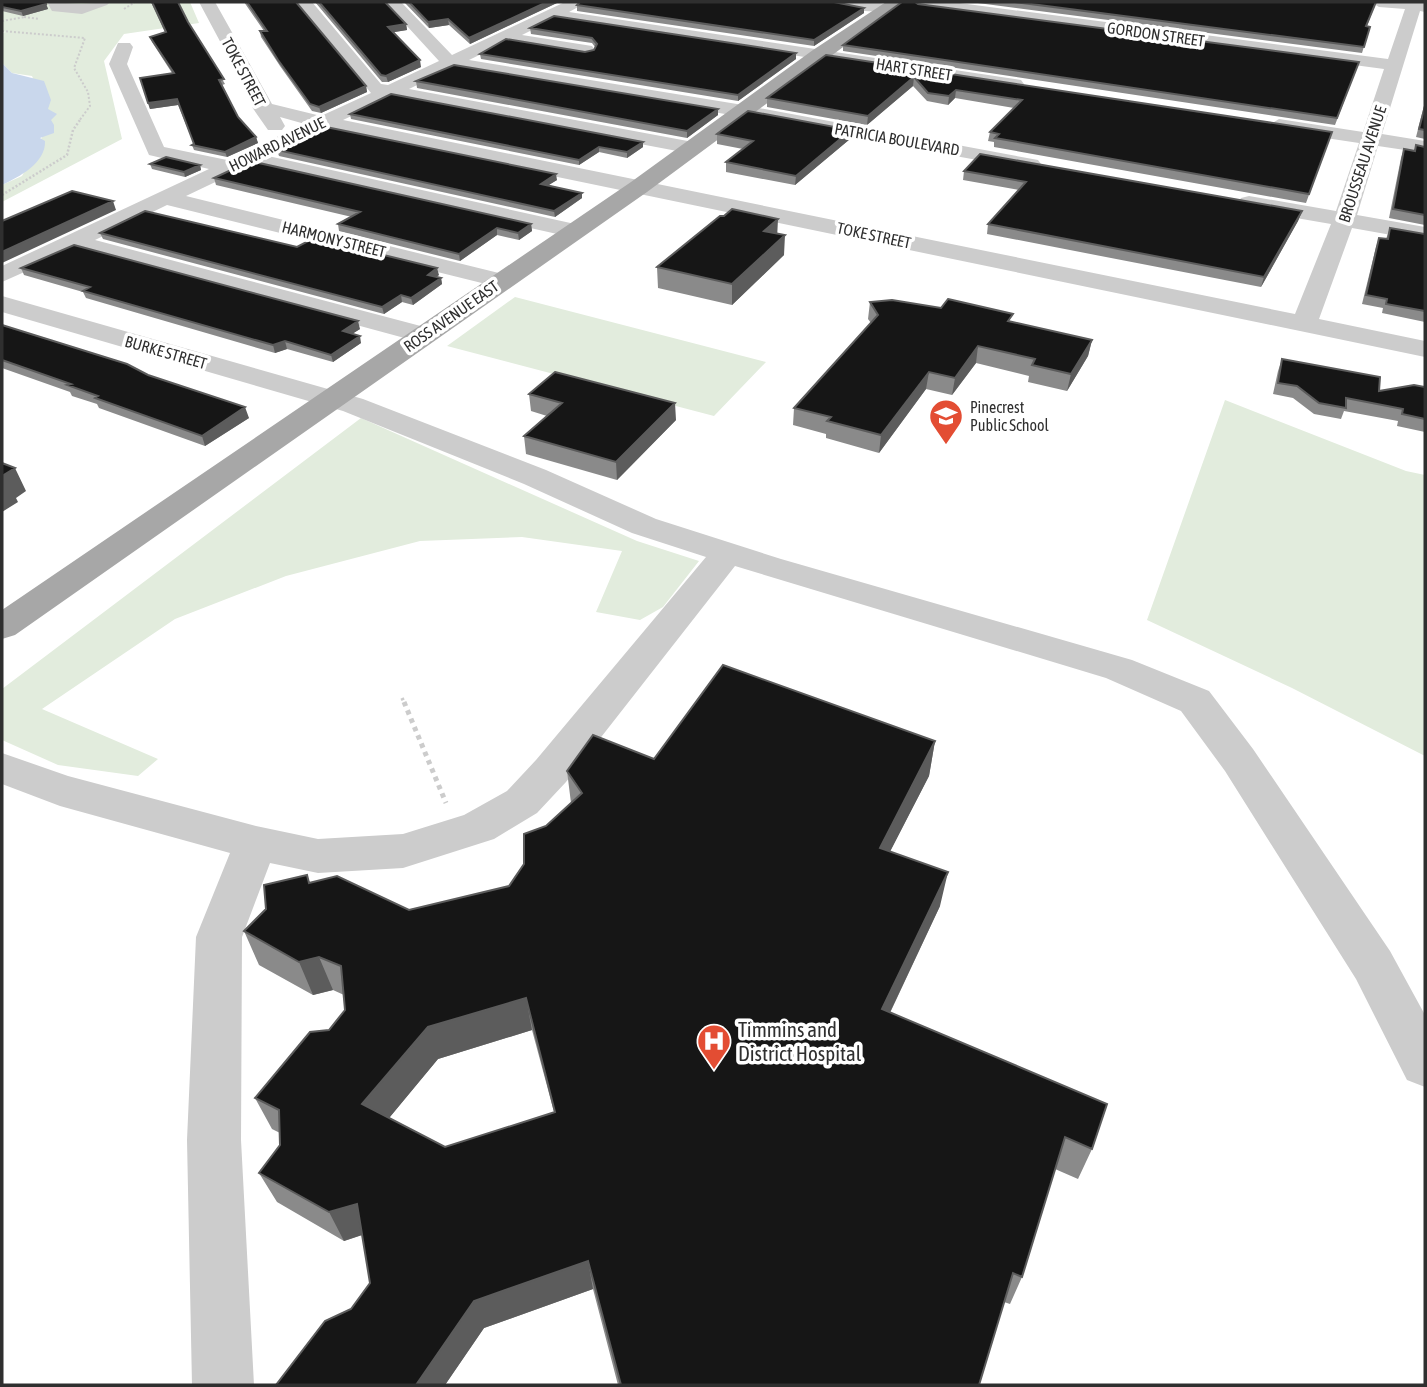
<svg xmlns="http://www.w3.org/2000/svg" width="1427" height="1387" viewBox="0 0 1427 1387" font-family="'Asap Condensed',sans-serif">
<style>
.green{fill:#e2ecdd}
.water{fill:#c9d7ec}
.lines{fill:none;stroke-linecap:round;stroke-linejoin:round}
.path-far3{stroke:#ccc;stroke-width:2;stroke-dasharray:2 2;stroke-linecap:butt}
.path-far2{stroke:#ccc;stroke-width:2.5;stroke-dasharray:2 2;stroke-linecap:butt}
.path-far1{stroke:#ccc;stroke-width:3.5;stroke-dasharray:2.5 2.5;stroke-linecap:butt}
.path{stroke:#ccc;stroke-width:5;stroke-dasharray:4.5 4.5;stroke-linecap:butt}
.minor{fill:#ccc;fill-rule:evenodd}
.major{fill:#a7a7a7;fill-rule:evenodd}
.wall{fill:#8a8a8a;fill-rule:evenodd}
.shaded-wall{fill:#5c5c5c}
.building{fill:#161616;stroke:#5c5c5c;stroke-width:2;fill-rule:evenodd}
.labels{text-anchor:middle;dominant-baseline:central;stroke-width:7;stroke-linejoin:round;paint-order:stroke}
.far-street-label{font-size:16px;fill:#2f2f2f;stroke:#fff}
.far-poi-label{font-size:16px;fill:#2f2f2f;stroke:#fff;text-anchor:start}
.near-poi-label{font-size:21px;fill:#2f2f2f;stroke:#fff;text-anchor:start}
</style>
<rect width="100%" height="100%" fill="#fff"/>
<path class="green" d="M36 2H190L199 23 124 34 104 61 122 139 2 202V185L22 176 51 120 32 76 12 73 2 63V33L6 32 2 31V8Z
M515 297 766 362 714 416 447 346Z
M1225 400 1406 471 1425 475V756L1292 688 1147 620Z
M361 418 637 541 699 561 663 607 640 620 596 612 622 551 522 537 420 541 286 576 175 619 42 709 158 759 138 776 58 765 2 740V689Z"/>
<path class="water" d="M2 63 12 73 44 81 51 100 48 109 57 114 51 120 54 125V133L40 138 45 141C46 163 19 177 2 185Z"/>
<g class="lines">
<path class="path-far3" d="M124 9 135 2
M24 17 39 19
M2 21 25 17
M2 31 85 38 74 68 88 92 90 106 79 121"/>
<path class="path-far2" d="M2 195 67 155 73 130 80 120"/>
<path class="path-far1" d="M402 698 405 704"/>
<path class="path" d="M404 702 446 803"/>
<path class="minor" d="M50 2 81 4 110 2 107 5 82 14 52 11 48 4Z
M199 2H215L272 104 321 116 371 93 296 2H312L381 84 388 85 439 61 385 2H401L452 55 565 2H582L580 6 569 12 1021 80 1024 84 1021 88 1015 89 554 19 522 35 592 46 595 50 592 54 586 55 506 42 469 60 743 105 1038 160 1041 164 1038 168 1031 170 743 117 452 68 409 89 693 142 700 144 703 148 700 152 693 154 392 97 343 120 1295 314 1331 224 1249 210 1241 208 1238 203 1241 198 1249 196 1336 211 1359 143 1279 131 1269 125 1279 119 1363 132 1384 69 918 7 910 2H952L1388 59 1405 9 1379 7 1371 2H1425V12L1420 11 1382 134 1425 141V153L1378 146 1357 215 1425 227V241L1352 228 1319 319 1425 341V357L326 129 268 156 575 224 583 226 587 231 583 236 575 238 251 165 186 196 511 276 514 281 511 286 502 288 167 205 95 240 432 329 436 335 432 341 423 343 76 249 2 282V266L209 169 149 155 109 64 118 43H130L133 47 127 64 164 147 227 160 305 124 280 117 285 126 282 130H268L252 107 254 105Z
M829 2H873L892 5 894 8C886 15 837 10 829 2Z
M2 296 363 399 546 470 656 519 781 559 1132 660 1209 691 1253 749 1390 951 1425 1015V1087L1407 1080 1356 979 1225 771 1181 711 1106 678 735 566 566 782 537 813 494 839 403 868 318 873 270 863 242 937 241 1140 254 1385H192L187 1140 196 937 230 853 60 806 2 784V753L68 776 256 826 318 839 403 834 464 815 507 791 536 760 706 557 632 533 524 484 343 411 2 312Z"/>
<path class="major" d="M886 2H904L647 192 15 635 2 639V610L631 182 813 50Z"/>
</g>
<path class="wall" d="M2 2H48L46 3 48 9 23 16 2 11Z
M151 2H178L188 22 225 84 222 85 238 117 256 137 258 143 227 157 194 150 192 145 194 144 178 105 150 109 140 78 172 73 152 42 150 37 165 32Z
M244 2H296L366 86 367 92 321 113 312 111 280 66 261 37 260 31H264Z
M315 2H385L406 24 407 30 394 32 421 67 388 82H382Z
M404 2H559L470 44 449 25 429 28Z
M970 2H1376L1367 26 1370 27 1362 53Z
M918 4 1359 62 1335 125 843 51V45Z
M577 5 864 13 814 46 577 11Z
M530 28 796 59 738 101 481 59 480 54 585 52 594 50 595 47 592 43 531 34Z
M826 55 1332 132 1306 203 994 147V142L988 141 990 132 1014 108 955 98 948 105 927 101 913 86 867 125 767 107V98Z
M416 81 718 109V115L687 138 417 88Z
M1425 102V139L1416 137Z
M350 114 643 147 627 158 599 152 579 165 351 119Z
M717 134 850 139 795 185 726 172V162L743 149 717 144Z
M1416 145 1425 147V225L1389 218 1401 158 1404 149 1414 151Z
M277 150 557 180 548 185 582 193V198L555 217 279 156Z
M150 164 200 165 201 170 185 177 152 169Z
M964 171 1302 211 1298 221 1261 287 987 234 988 224 1019 190 963 180Z
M214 178 531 224 532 231 519 240 497 235 460 261 339 231 338 224 352 217 216 185Z
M1390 228 1425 234V322L1382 313 1383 308 1362 304 1376 247 1379 238 1386 239Z
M100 233 297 247 439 275 436 277 441 278 442 284 413 305 402 302 384 314 103 239Z
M777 233 784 255 732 305 658 288 657 267Z
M21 268 360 329 352 334 361 343 333 362 287 349 275 353 86 298 83 292 24 275Z
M870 302 1012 322 1092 340 1088 356 1067 391 1028 382 1029 376 976 363 952 395 926 389 879 453 826 438V434L793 425 794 408 871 323 868 319Z
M2 325 148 375 249 418 205 446 99 408 97 404 72 396 70 392 2 368Z
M1282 359 1379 391 1425 387V432L1397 426 1398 421 1344 411 1341 419 1314 414 1293 398 1273 394 1278 371Z
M529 394 676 420 617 480 526 454 524 436 547 416 531 411Z
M935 741 929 776 890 851 940 906 890 1013 1092 1149 1078 1179 1055 1169 1022 1277 1010 1304 1004 1302 979 1385H618L593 1289 484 1328 445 1385H276L351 1309 370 1283 362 1235 344 1241 277 1202 259 1173 280 1145V1133L272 1129 255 1098 329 1030 345 1010 344 995 333 990 313 995 259 965 244 931 311 883 409 910 509 886 524 864 546 826 571 803 567 771 654 759ZM532 1030 554 1112 445 1147 389 1118 438 1059Z"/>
<path class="shaded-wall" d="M547 2H559L470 44 469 38Z
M46 4 48 9 23 16 21 11Z
M864 8V13L814 46V40Z
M448 19 449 25 429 28 428 22Z
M406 24 407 30 389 33 388 27Z
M796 53V59L738 101V95Z
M420 60 421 67 388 82 386 76Z
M914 77 913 86 867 125 868 116Z
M366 86 367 92 321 113 319 107Z
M956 90 955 98 948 105 949 96Z
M177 99 178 105 150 109 148 103Z
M718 109V115L687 138V131Z
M851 130 850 139 795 185 796 176Z
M256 137 258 143 227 157 225 152Z
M643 142V147L627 158V152Z
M599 147V152L579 165V160Z
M200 165 201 170 185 177 184 172Z
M556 174 557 180 541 190V184Z
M582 193V198L555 217 554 211Z
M113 201 116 210 2 263V252Z
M1302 211 1298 221 1261 287 1264 277Z
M778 219 777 239 764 231Z
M531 224 532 231 519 240 518 233Z
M497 228V235L460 261 459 254Z
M785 235 784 255 732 305V284Z
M437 268 439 275 429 281 428 275Z
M441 278 442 284 413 305 411 298Z
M401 295 402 302 384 314 382 307Z
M358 321 360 329 344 339 343 331Z
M360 336 361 343 333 362 331 355Z
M1092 340 1088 356 1067 391 1071 374Z
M285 341 287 349 275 353 273 345Z
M978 346 976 363 952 395 955 378Z
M929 372 926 389 879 453 881 435Z
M675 403 676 420 617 480 616 462Z
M245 407 249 418 205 446 202 436Z
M15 468 26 491 16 498 18 502 2 512V476Z
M935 741 929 776 875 881 880 848Z
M948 872 940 906 876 1042 882 1009Z
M319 957 333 990 313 995 299 962Z
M526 998 532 1030 438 1059 375 1135 362 1104 428 1027Z
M357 1204 371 1232 344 1241 329 1212Z
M588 1261 593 1289 484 1328 445 1385H416L474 1301Z"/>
<path class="building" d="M2 2H45L46 4 21 11 2 7Z
M152 2H178L188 22 224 79 219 80 238 117 256 137 225 152 192 145 194 144 177 99 148 103 140 78 174 73 150 37 166 32Z
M247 2H296L366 86 319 107 310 104 278 60 260 31H267Z
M319 2H385L406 24 388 27 420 60 386 76 381 75Z
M409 2H547L469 38 448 19 428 22Z
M580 2H834L864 8 814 40 577 5Z
M902 2H915L918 4 1359 62 1337 118 843 45Z
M1015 2H1376L1366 26 1370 27 1364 47Z
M554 16 796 53 738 95 480 54 506 39 585 52 594 50 597 44 592 38 530 28Z
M826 55 1332 132 1309 194 995 138 999 134 990 132 1022 100 956 90 949 96 928 93 914 77 868 116 767 98Z
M454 65 718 109 687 131 416 81Z
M391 94 643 142 627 152 599 147 579 160 350 114Z
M1425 106V130L1419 129Z
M748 111 851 130 796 176 726 162 753 141 717 134Z
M326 127 556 174 541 184 582 193 554 211 277 150Z
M1416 145 1425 147V215L1393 209 1404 149 1415 151Z
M980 154 1302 211 1264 277 988 224 1026 182 964 171Z
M166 157 200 165 184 172 150 164Z
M250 161 531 224 518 233 497 228 459 254 338 224 360 212 214 178Z
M72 191 113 201 2 252V221Z
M732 209 778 219 764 231 785 235 732 284 657 267 720 216H724Z
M145 211 297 247 314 238 437 268 428 275 441 278 411 298 401 295 382 307 100 233Z
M1390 228 1425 234V311L1386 304 1387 299 1366 295 1379 238 1388 239Z
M74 245 358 321 343 331 360 336 331 355 285 341 273 345 83 291 90 287 21 268Z
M948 299 1013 314 1008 321 1092 340 1071 374 1032 365 1035 359 978 346 955 378 929 372 881 435 827 421 831 417 794 408 878 315 870 302 892 300 941 308Z
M2 325 127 364 148 375 245 407 202 436 95 398 98 396 67 385 71 384 2 360Z
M1282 359 1380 377 1379 391 1414 385 1425 387V419L1402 414 1403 409 1346 398V408L1319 403 1297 386 1278 383Z
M555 372 675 403 616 462 524 436 562 403 529 394Z
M2 463 15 468 2 476Z
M723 665 935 741 880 848 948 872 882 1009 1107 1104 1092 1149 1065 1137 1022 1277 1013 1273 979 1385H621L588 1261 474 1301 416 1385H276L325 1321 351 1309 370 1283 357 1204 329 1212 259 1173 280 1145 279 1110 255 1098 310 1032 329 1030 345 1010 341 966 319 957 299 962 244 931 266 909 264 885 307 875 309 883 337 876 409 910 509 886 524 864V834L546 826 582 793 567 771 593 735 654 759ZM526 998 555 1112 445 1147 362 1104 428 1027Z"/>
<defs>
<g id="school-pin" transform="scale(1.75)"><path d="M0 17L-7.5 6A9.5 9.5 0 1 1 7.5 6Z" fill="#e34d33" stroke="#fff"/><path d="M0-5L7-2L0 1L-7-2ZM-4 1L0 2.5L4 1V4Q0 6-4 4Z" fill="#fff"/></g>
<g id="hospital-pin" transform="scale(1.75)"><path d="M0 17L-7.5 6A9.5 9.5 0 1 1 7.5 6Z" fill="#e34d33" stroke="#fff"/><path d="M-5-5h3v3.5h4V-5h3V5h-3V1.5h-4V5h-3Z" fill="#fff"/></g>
</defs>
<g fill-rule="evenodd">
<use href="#school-pin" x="946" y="416"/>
<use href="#hospital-pin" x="714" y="1041"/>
</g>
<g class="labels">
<g class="far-street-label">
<text transform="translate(1156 34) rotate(8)">GORDON STREET</text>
<text transform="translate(914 69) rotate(9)">HART STREET</text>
<text transform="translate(244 72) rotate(62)">TOKE STREET</text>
<text transform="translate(897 139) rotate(10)">PATRICIA BOULEVARD</text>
<text transform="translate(277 144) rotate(-26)">HOWARD AVENUE</text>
<text transform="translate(1362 164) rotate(-72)">BROUSSEAU AVENUE</text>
<text transform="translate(874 235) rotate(12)">TOKE STREET</text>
<text transform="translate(334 239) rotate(14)">HARMONY STREET</text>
<text transform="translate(451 316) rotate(-35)">ROSS AVENUE EAST</text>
<text transform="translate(166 352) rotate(16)">BURKE STREET</text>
</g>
<g class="far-poi-label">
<text x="970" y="407">Pinecrest<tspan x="970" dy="18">Public School</tspan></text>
</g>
<g class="near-poi-label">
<text x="738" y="1029">Timmins and<tspan x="738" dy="24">District Hospital</tspan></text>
</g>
</g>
<rect width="1427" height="1387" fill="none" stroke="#2f2f2f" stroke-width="7"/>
</svg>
